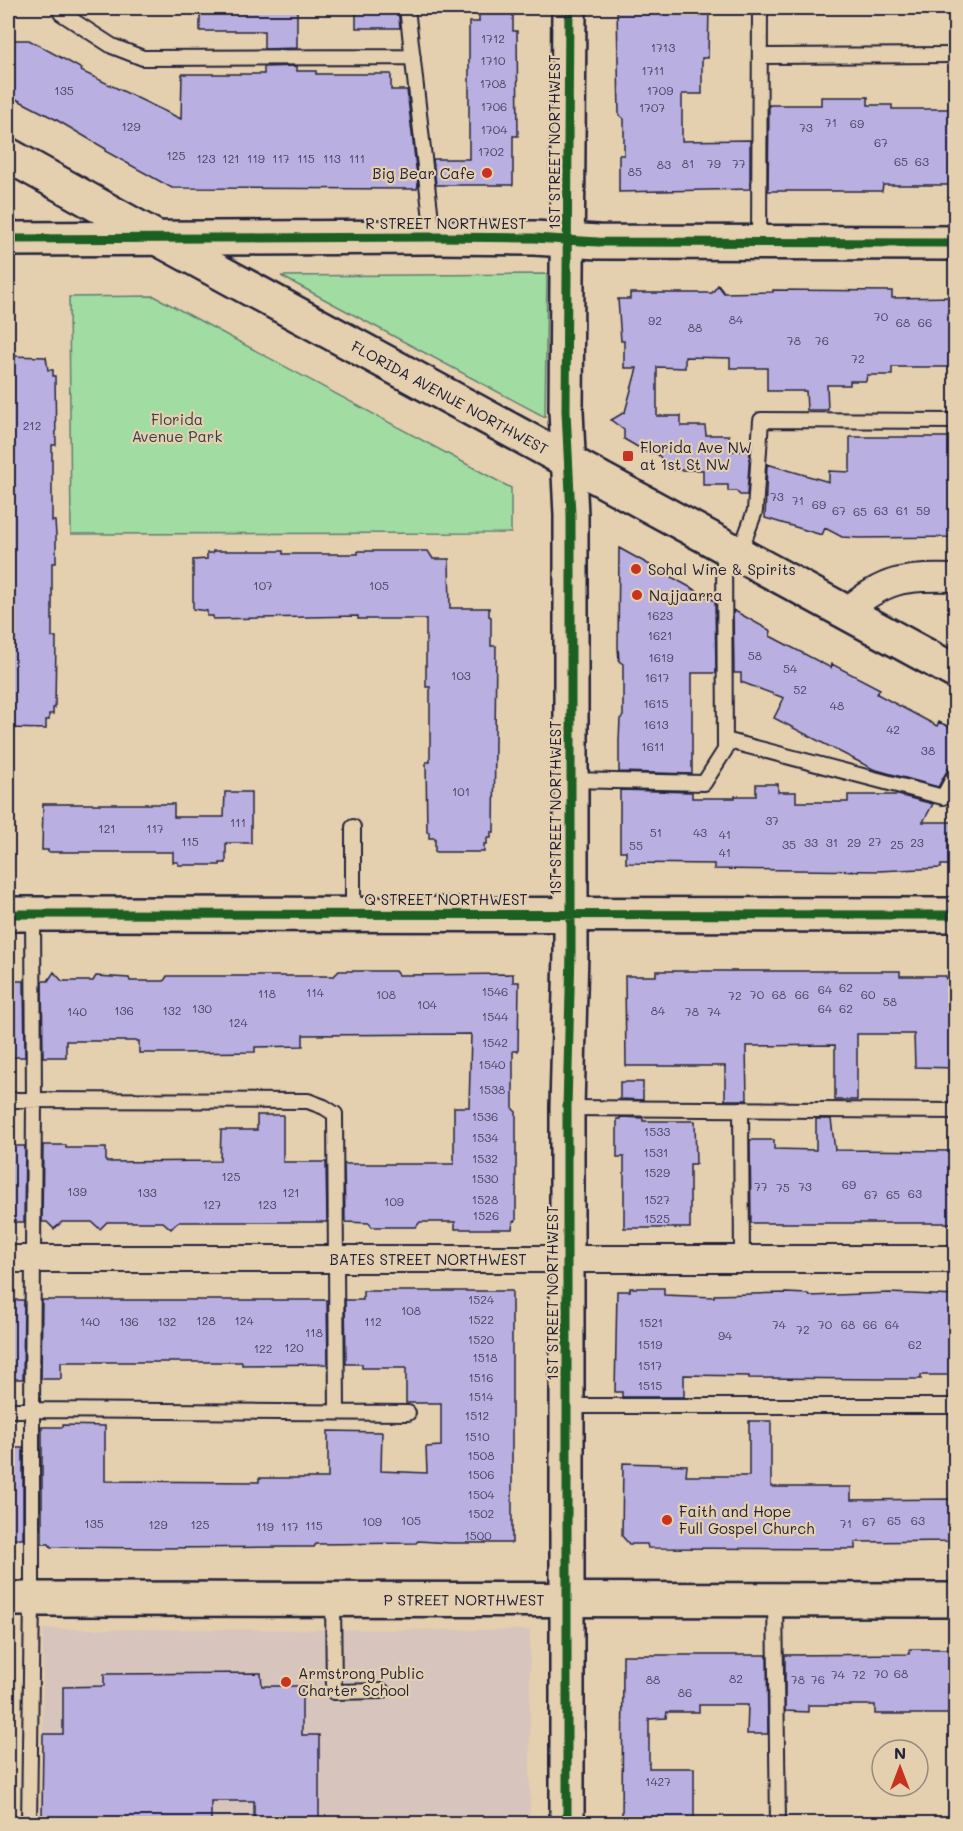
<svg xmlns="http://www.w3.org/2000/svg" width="963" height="1831" viewBox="0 0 963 1831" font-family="Mali,sans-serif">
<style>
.built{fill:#d7c5bd}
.green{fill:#a1dca3;stroke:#627f6f;stroke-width:1.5}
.building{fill:#b9afe0;stroke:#22223b;stroke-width:1.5}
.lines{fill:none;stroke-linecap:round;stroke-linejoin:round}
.service-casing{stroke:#22223b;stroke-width:18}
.minor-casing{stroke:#22223b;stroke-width:30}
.tertiary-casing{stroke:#22223b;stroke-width:38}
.primary-casing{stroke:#22223b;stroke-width:38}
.service{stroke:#e4cfae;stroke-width:14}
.minor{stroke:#e4cfae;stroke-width:26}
.tertiary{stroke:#e4cfae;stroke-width:33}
.primary{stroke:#e4cfae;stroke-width:33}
.cycleway-casing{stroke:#e4cfae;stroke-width:13}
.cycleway{stroke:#1b5e20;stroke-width:9}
.poi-dot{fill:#c8321e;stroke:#e4cfae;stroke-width:2}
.labels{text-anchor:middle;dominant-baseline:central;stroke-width:4.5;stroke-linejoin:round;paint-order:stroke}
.number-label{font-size:12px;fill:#484564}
.street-label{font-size:15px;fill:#22223b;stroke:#e4cfae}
.poi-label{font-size:15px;fill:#22223b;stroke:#e4cfae;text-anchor:start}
.park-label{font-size:15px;fill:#353e4b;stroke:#e4cfae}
</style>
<rect width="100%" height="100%" fill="#e4cfae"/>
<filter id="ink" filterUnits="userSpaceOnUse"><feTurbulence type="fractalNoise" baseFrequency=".0167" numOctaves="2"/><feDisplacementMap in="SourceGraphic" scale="12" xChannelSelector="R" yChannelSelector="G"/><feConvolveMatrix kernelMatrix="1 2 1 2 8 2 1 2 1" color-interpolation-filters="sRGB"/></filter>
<g filter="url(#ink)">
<path class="built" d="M43 1629 530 1630V1823L42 1824Z"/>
<path class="green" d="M547 274 545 417 281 276Z
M154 296 511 488V533L71 534 69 297Z"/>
<path class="building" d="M200 8H297V48L264 49V31H200Z
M356 8H398L400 28H356Z
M479 8H513V31H517L518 136H513V185H436L433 159H469V22H479Z
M617 8H709L708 58H702V94H682V141L750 140V189L619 192V155H624V119L619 115Z
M8 40H29L82 69 81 71 181 119 182 74H264V67L297 66V71H316V74H391V90H407L418 185 417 189 172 188 105 151 106 149 55 119 8 95Z
M821 97H868V105H892V109H956V185H883L882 191H768L769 105H821Z
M718 285 724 293 773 292V290L892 291V298L956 297V367H892V375H867L866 381H850V385H827L828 410H807L806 391H767V368H730V358L685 357V368L657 367V416H681V426H705L706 435H729L731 451H750L747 495H740L736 491H728V485H703V470H674L656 453H648L624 439V430L611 420 625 412 637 368H624V341H621L618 299H630V293H712Z
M8 356 46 357 48 370H53V376H55L56 445H52V521H55L56 535V563H52V637H56L55 708H53V714H49V720H46V729L8 728Z
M850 437H956L955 537 859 538 842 537 825 528 822 535 765 518 767 464 829 482V471L850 472Z
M619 548 715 601 716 673H692V774L619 772V741L620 719 623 716V664L619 661 618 647Z
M213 551H283V554H358V551H428L433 559H449L450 608H489V616L491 617V646H496L494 832H491V838H487V844H484V852H435V838H429V832H427L426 762H430V687H426V619H358V616L213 619V616H207V611L193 609V560L207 559V553H213Z
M733 610 771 631 770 636 831 668 832 664 880 689 877 694 937 726 939 722 956 730V761L948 769 938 787 873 769 774 718 784 698 741 682V673H734Z
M756 784H778V792H796V802H848V795H898L933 804 923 822H956V865H941V868L878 871 714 869V864L626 863V851H620V790L692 792V798H735V796H756Z
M225 792H251V843H226V863H220V865H178V862H173V852H48V850H42L43 804H174V817H224Z
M339 971H395L398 975 513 974V982H519L518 1051H513V1109L516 1112V1220L513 1222 512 1229H455V1222H420L416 1227H372L369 1223 345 1222 344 1164H454V1107H469L471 1034 303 1035V1046L255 1047V1052L179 1053H139V1041H66V1057H43L42 981H48L54 972 62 981H93L96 976 129 978 130 981H164L167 976H334Z
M656 971H900V976H946V979H956V1068L915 1067 914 1034H857V1100H835V1045L746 1046 747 1100H725V1066H626L625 976H656Z
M8 981H24L25 1057H8Z
M620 1082H643V1100L620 1099Z
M257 1115H283V1162H326L327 1222H178L171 1229 163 1222H107L100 1229 92 1222H62L54 1229 47 1222H42L43 1145H66V1148H106V1162L220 1161 221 1130H257Z
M620 1117 643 1118V1121H695L696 1164H690V1228H624V1157H617V1119H620Z
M816 1119H831L835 1150 956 1151V1223H751L750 1140H774V1149L816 1150Z
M8 1146H25L24 1222H8Z
M630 1288H664V1295L714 1297V1295L786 1293 808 1294 810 1296 889 1293 956 1296V1375H921V1379H886L749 1378V1376L684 1375V1397H622V1392H615L617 1291H630Z
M363 1291H512V1543H450L418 1541 416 1543 316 1544 314 1547H299L158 1548 51 1547 49 1544H42V1427H63V1425L105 1426V1481L259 1482V1478H328V1431L382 1432 381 1471 427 1473 426 1447 441 1446V1403H406V1368H362V1364H346L345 1300H363Z
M8 1300H24L23 1379H8Z
M42 1300H327L328 1364 242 1365V1362H61V1379H41Z
M749 1421H771V1487H851V1500L956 1499V1541L855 1542V1549L648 1548 647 1544H629L622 1536 623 1463 687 1465 686 1476H749Z
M8 1448H23V1539H8Z
M910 1649H956V1714H875V1705H808V1712L785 1711V1655L909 1654Z
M623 1655H767L768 1734H747L748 1705H699V1712H667L666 1718 649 1719V1768H694V1824H622Z
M261 1673 262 1686H302V1735H319V1821L254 1822V1801H211V1822L76 1824V1821H42L43 1734H63V1687L104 1686V1674Z"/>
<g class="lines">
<g class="service-casing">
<path id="service" d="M61 8V13L112 46 143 58 413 57
M407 8 433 237
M760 56 956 55
M759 242 760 8
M739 554 755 511 761 420 956 421
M725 740 943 797 956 773
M570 780 704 783 725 750 724 547
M353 827V914
M8 1100 308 1101 324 1107 335 1114 337 1412
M567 1108 956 1111
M741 1109 742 1259
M567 1406H956
M8 1410H32L34 1100 33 914
M333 1599 334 1692 382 1691
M775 1600 778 1824
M29 1824 32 1599V1410L408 1413"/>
</g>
<g class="minor-casing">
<g id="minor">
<path d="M845 612C887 578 902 577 956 578"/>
<path id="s1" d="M8 1259H956"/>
</g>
</g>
<g class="tertiary-casing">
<g id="tertiary">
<path d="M8 239 433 237 534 238 598 242 956 243"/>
<path d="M8 914 956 915"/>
<path id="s2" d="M8 1599 956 1600"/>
<path d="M567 1824V1108L571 952V515L566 411 569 8"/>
</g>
</g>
<g class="primary-casing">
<g id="primary">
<path id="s3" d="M8 155 155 237 956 672"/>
</g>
</g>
<use href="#service" class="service"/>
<use href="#minor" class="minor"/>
<use href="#tertiary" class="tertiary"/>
<use href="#primary" class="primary"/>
<g class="cycleway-casing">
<path id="cycleway" d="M8 239 433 237 534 238 598 242 956 243
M8 914 956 915
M567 1824V1108L571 952V515L566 411 569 8"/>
</g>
<use href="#cycleway" class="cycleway"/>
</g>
</g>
<g class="poi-dot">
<circle cx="487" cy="173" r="6"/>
<rect x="622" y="450" width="12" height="12" rx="3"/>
<circle cx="636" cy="569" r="6"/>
<circle cx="637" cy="595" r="6"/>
<circle cx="667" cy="1520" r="6"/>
<circle cx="286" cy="1682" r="6"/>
</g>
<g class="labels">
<g class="number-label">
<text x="493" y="38">1712</text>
<text x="663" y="47">1713</text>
<text x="493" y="60">1710</text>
<text x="653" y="70">1711</text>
<text x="493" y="83">1708</text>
<text x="64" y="90">135</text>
<text x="660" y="90">1709</text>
<text x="494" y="106">1706</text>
<text x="652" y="107">1707</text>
<text x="831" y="122">71</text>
<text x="857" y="123">69</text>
<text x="131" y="126">129</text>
<text x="806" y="127">73</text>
<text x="494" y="129">1704</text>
<text x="881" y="142">67</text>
<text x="491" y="151">1702</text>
<text x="176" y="155">125</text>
<text x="206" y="158">123</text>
<text x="231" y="158">121</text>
<text x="256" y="158">119</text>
<text x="281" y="158">117</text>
<text x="306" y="158">115</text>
<text x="332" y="158">113</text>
<text x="357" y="158">111</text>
<text x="901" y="161">65</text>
<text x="922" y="161">63</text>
<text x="688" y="163">81</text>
<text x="714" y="163">79</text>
<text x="739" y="163">77</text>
<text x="664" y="164">83</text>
<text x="635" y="171">85</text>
<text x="881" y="316">70</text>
<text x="736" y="319">84</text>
<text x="655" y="320">92</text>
<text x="903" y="322">68</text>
<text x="925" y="322">66</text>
<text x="695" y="327">88</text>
<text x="794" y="340">78</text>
<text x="822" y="340">76</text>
<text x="858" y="358">72</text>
<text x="32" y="425">212</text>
<text x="777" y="496">73</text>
<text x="798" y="500">71</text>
<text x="819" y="504">69</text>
<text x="839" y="510">67</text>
<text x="881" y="510">63</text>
<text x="902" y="510">61</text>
<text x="923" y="510">59</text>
<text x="860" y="511">65</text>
<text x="263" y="585">107</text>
<text x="379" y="585">105</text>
<text x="660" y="615">1623</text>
<text x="660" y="635">1621</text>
<text x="755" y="655">58</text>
<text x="661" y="657">1619</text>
<text x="790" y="668">54</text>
<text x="461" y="675">103</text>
<text x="657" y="677">1617</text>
<text x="800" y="689">52</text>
<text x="656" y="703">1615</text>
<text x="837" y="705">48</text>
<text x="656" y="724">1613</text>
<text x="893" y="729">42</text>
<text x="653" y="746">1611</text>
<text x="928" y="750">38</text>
<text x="461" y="791">101</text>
<text x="772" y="820">37</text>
<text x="238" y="822">111</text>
<text x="107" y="828">121</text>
<text x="155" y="828">117</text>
<text x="656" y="832">51</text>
<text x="700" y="832">43</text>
<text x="725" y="834">41</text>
<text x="190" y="841">115</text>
<text x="875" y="841">27</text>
<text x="811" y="842">33</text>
<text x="832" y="842">31</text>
<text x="854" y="842">29</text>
<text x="917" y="842">23</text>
<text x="789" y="844">35</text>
<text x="897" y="844">25</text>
<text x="636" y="845">55</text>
<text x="725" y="852">41</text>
<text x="846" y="987">62</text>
<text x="825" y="989">64</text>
<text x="495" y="991">1546</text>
<text x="315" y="992">114</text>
<text x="267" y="993">118</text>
<text x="386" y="994">108</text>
<text x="757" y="994">70</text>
<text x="779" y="994">68</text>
<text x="802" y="994">66</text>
<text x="868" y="994">60</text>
<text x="735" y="995">72</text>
<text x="890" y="1001">58</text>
<text x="427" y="1004">104</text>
<text x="202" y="1008">130</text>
<text x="825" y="1008">64</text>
<text x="846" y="1008">62</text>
<text x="124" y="1010">136</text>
<text x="172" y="1010">132</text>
<text x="658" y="1010">84</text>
<text x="77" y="1011">140</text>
<text x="692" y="1011">78</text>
<text x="714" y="1011">74</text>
<text x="495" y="1016">1544</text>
<text x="238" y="1022">124</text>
<text x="495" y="1042">1542</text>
<text x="492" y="1064">1540</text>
<text x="492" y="1089">1538</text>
<text x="485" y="1116">1536</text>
<text x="657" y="1131">1533</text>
<text x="485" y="1137">1534</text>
<text x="656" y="1152">1531</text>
<text x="485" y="1158">1532</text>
<text x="657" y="1172">1529</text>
<text x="231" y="1176">125</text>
<text x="485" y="1178">1530</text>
<text x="849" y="1184">69</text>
<text x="761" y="1186">77</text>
<text x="805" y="1186">73</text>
<text x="783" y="1187">75</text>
<text x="77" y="1191">139</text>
<text x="147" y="1192">133</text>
<text x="291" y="1192">121</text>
<text x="915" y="1193">63</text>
<text x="871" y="1194">67</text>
<text x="893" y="1194">65</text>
<text x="485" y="1199">1528</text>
<text x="657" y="1199">1527</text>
<text x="394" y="1201">109</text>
<text x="212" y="1204">127</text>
<text x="267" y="1204">123</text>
<text x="486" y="1215">1526</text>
<text x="657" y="1218">1525</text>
<text x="481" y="1299">1524</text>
<text x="411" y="1310">108</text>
<text x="481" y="1319">1522</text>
<text x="206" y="1320">128</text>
<text x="244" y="1320">124</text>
<text x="90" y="1321">140</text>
<text x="129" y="1321">136</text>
<text x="167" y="1321">132</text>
<text x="373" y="1321">112</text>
<text x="651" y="1322">1521</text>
<text x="779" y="1324">74</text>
<text x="825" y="1324">70</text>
<text x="848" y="1324">68</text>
<text x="870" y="1324">66</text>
<text x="892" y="1324">64</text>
<text x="803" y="1329">72</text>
<text x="314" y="1332">118</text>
<text x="725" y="1335">94</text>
<text x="481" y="1339">1520</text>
<text x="650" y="1344">1519</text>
<text x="915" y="1344">62</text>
<text x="294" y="1347">120</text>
<text x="263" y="1348">122</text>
<text x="485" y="1357">1518</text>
<text x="650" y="1365">1517</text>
<text x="481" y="1377">1516</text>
<text x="650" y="1385">1515</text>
<text x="481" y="1396">1514</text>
<text x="477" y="1415">1512</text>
<text x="477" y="1436">1510</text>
<text x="481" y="1455">1508</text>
<text x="481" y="1474">1506</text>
<text x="481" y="1494">1504</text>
<text x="481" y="1513">1502</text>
<text x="411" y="1520">105</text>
<text x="894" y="1520">65</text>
<text x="918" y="1520">63</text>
<text x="372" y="1521">109</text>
<text x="869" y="1521">67</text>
<text x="94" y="1523">135</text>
<text x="846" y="1523">71</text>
<text x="158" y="1524">129</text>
<text x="200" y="1524">125</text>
<text x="314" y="1525">115</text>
<text x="265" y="1526">119</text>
<text x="290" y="1526">117</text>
<text x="478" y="1535">1500</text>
<text x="881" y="1673">70</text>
<text x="901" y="1673">68</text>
<text x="838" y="1674">74</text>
<text x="859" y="1674">72</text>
<text x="736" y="1678">82</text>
<text x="653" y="1679">88</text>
<text x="798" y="1679">78</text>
<text x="818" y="1679">76</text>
<text x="685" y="1692">86</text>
<text x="658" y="1781">1427</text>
</g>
<g class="street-label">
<text transform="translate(554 142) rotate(-90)">1ST STREET NORTHWEST</text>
<text x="446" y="223">R STREET NORTHWEST</text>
<text stroke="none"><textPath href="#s3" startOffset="504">FLORIDA AVENUE NORTHWEST</textPath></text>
<text transform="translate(555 808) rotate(-90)">1ST STREET NORTHWEST</text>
<text x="446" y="899">Q STREET NORTHWEST</text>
<text stroke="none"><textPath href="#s1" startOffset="420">BATES STREET NORTHWEST</textPath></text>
<text transform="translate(552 1293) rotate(-90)">1ST STREET NORTHWEST</text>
<text stroke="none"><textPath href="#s2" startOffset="456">P STREET NORTHWEST</textPath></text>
</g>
<g class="poi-label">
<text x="475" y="173" text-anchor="end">Big Bear Cafe</text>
<text x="640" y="447">Florida Ave NW<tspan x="640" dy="17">at 1st St NW</tspan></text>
<text x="648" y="569">Sohal Wine &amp; Spirits</text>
<text x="649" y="595">Najjaarra</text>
<text x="679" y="1511">Faith and Hope<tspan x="679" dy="17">Full Gospel Church</tspan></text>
<text x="298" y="1673">Armstrong Public<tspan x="298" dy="17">Charter School</tspan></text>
</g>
<g class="park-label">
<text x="177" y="419">Florida<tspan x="177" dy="17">Avenue Park</tspan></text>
</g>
</g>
<rect width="963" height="1831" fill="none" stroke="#e4cfae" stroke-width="30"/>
<rect x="15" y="15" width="933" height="1801" fill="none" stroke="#22223b" stroke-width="2" filter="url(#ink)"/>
<g transform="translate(900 1768)"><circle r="28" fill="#e4cfae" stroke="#968a80" stroke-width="1.5"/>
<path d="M0-4.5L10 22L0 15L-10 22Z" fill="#c8321e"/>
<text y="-9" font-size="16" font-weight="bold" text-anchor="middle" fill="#22223b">N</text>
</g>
</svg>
